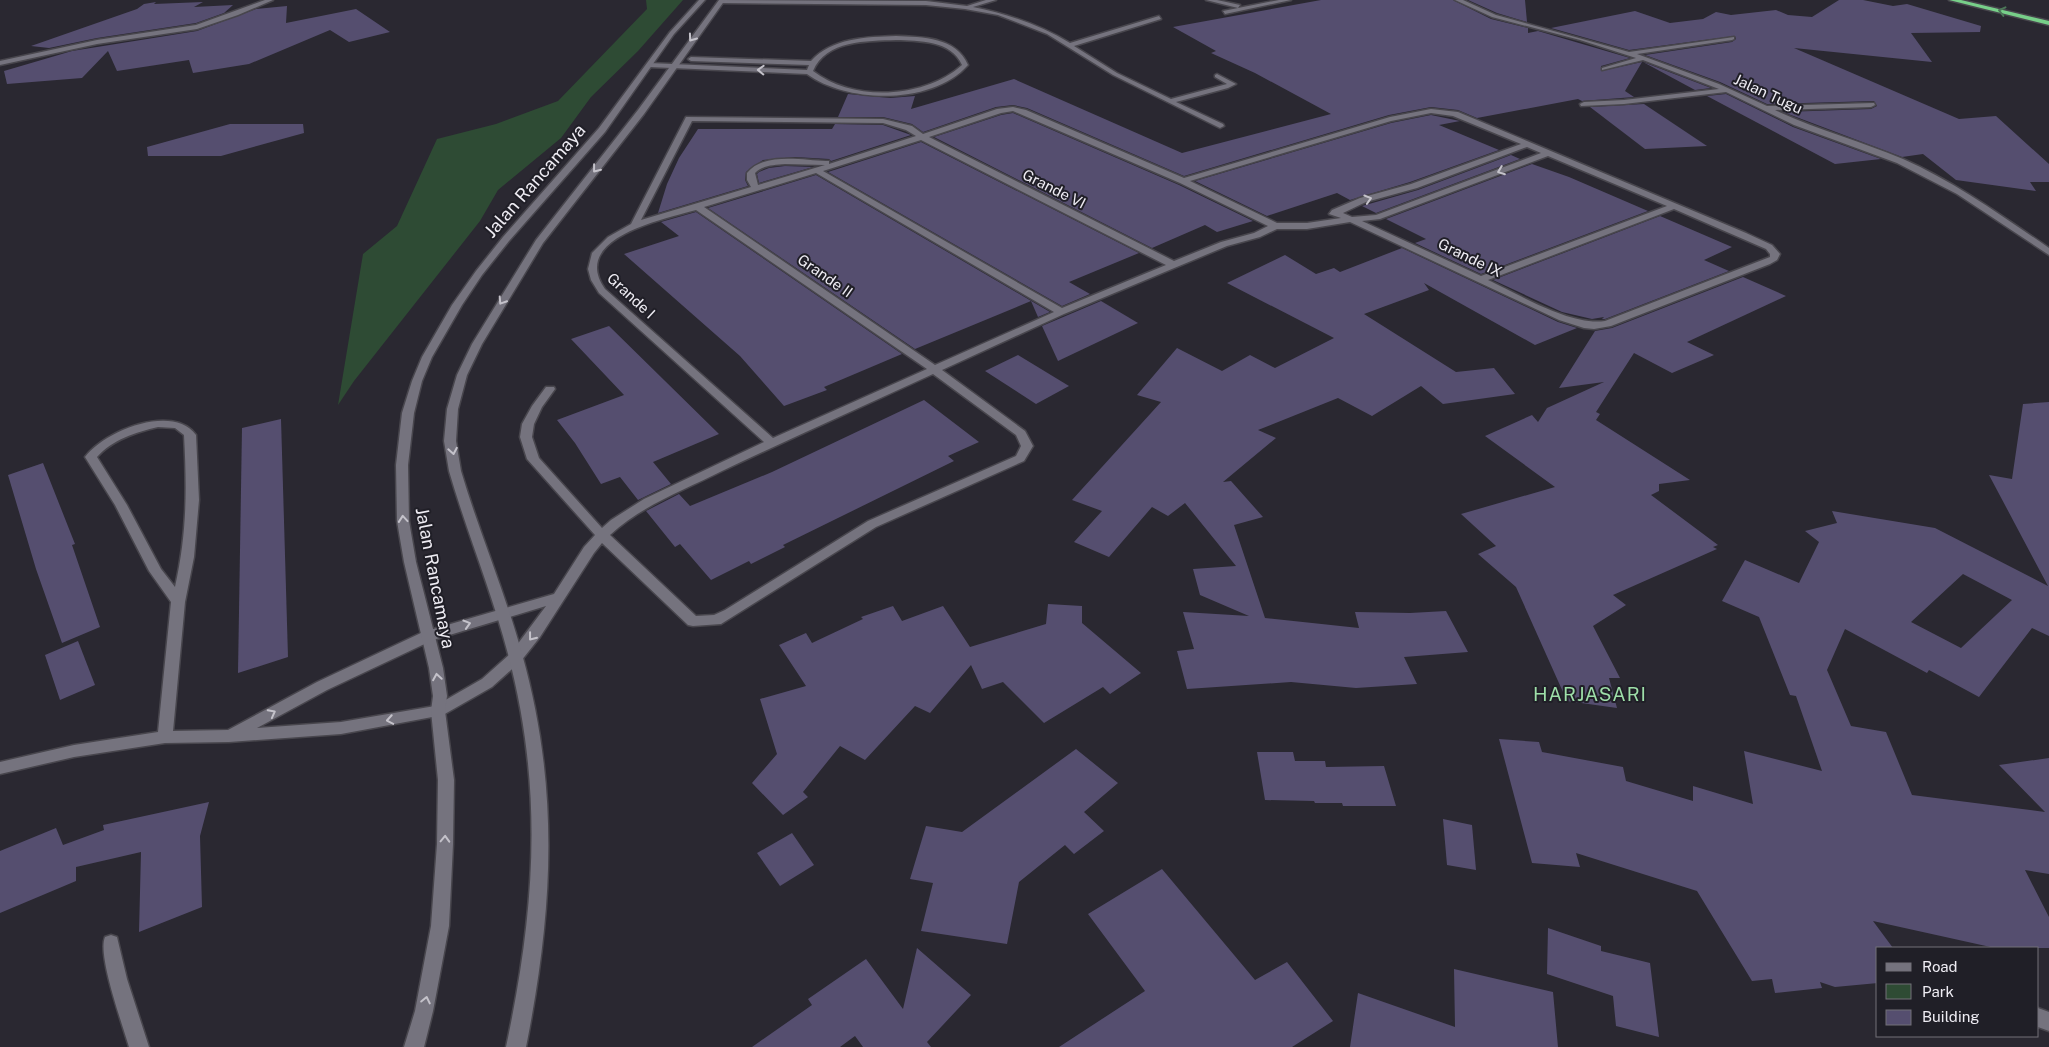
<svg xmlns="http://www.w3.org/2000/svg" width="2049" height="1047" viewBox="0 0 2049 1047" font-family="'Public Sans',sans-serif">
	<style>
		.green { fill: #2e4b34 }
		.building { fill: #554e6f; fill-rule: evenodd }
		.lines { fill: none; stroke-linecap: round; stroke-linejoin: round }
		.street-casing { stroke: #48464d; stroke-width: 3 }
		.secondary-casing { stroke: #48464d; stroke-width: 3 }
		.highway-casing { stroke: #48464d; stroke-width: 3 }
		.street { fill: #75737e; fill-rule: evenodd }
		.secondary { fill: #75737e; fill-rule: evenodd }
		.highway { fill: #77cf89; fill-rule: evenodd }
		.oneway { stroke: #4c7758 }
		.oneway2 { stroke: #c4c2ca }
		.labels { text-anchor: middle; stroke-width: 4; stroke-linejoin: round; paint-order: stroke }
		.far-street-label { font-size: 15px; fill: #eeecf3; stroke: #201f27 }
		.street-label { font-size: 18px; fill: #eeecf3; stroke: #201f27 }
		.neighbourhood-label { font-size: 19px; letter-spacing: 1px; fill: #9edfa9; stroke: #201f27 }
	</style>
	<rect width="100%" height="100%" fill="#2a2831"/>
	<polygon class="green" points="646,0 683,0 638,51 591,97 561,138 498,190 480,221 354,381 338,405 363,254 397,226 437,139 496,124 558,101 647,9"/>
	<g class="building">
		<polygon points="1321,0 1453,0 1491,19 1528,28 1528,33 1538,31 1630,58 1601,66 1601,71 1642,62 1625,91 1634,97 1582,101 1578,99 1477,118 1458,110 1431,107 1389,115 1184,176 1027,108 1013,105 996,107 923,132 912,124 883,117 838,117 848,94 890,98 915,96 911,109 1014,79 1182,153 1331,114 1255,73 1211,53 1216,51 1173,27"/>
		<polygon points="1468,0 1525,0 1527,22 1497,13"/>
		<polygon points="1839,0 1863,0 1893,6 1907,4 1981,26 1980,32 1911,33 1932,62 1794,48 1959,119 1996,116 2049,164 2049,182 2030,182 2036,191 1956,180 1923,154 1902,157 1783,112 1871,109 1877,106 1874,101 1767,104 1720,82 1645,55 1732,42 1736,39 1735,36 1629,50 1551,28 1635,11 1670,23 1703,19 1716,12 1731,15 1776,10 1788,15 1812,17"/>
		<polygon points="156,2 154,4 203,2 194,7 233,5 224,13 196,23 97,38 49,48 31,46 137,9 144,4"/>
		<polygon points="287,6 286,23 356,9 390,32 349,42 330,30 249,64 193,73 189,60 117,71 108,51 82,78 7,84 4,71 72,51 197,31 256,9"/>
		<polygon points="1643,62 1711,88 1695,90"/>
		<polygon points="1726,94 1793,127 1881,159 1835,164 1707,96"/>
		<polygon points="1644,104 1707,146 1645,149 1590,107"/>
		<polygon points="1013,113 1179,185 1253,221 1217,232 1205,225 1152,248 934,137 1001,115"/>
		<polygon points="1431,115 1460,121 1439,125 1499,150 1410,182 1350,200 1337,193 1267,216 1195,181 1391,123"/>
		<polygon points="230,124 303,124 304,133 221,156 148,156 147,147"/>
		<polygon points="835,124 883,125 911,135 831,161 829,159 795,157 763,160 746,172 745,180 748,186 658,213 667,184 679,158 698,129 832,129"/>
		<polygon points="921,142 1139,253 1069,282 1090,294 1062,306 828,172"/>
		<polygon points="1511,155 1520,159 1376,213 1362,206 1418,190"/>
		<polygon points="1532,164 1569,177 1648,211 1481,274 1415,243 1426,239 1386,219"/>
		<polygon points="785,166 813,167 759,183 757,174 759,172 769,168"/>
		<polygon points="816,175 1050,312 1038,317 1031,301 915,349 708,208"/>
		<polygon points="696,212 902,354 824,387 827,390 784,406 740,356 624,254 679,236 661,222"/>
		<polygon points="1660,216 1732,247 1704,260 1729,271 1605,319 1602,319 1604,317 1592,319 1562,312 1493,280"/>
		<polygon points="1402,248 1558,322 1577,328 1535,345 1424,283 1429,290 1364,314 1456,372 1494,368 1515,394 1443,404 1421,386 1372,416 1338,398 1258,430 1276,438 1223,482 1231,481 1263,517 1234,525 1265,618 1359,628 1355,612 1410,613 1446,611 1468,652 1404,657 1417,684 1356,688 1291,682 1187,689 1177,651 1194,649 1183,612 1249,616 1200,595 1193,569 1236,566 1185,503 1168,516 1152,507 1109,557 1074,542 1102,511 1072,500 1161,402 1137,395 1177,348 1222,371 1250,355 1275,368 1334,338 1227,283 1285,255 1316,274 1334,268 1340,272"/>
		<polygon points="1743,277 1786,296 1687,342 1714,355 1672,373 1634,353 1596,412 1600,414 1596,420 1690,480 1659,484 1659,491 1651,495 1718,545 1713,547 1717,549 1613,595 1626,605 1593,626 1620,678 1609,678 1617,708 1567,701 1516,587 1478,554 1496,546 1461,514 1555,487 1485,436 1532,415 1538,422 1547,408 1604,382 1559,388 1595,331 1612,328"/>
		<polygon points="1101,301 1138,323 1058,361 1042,326"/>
		<polygon points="609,326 719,434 653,462 671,484 638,500 620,477 601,484 575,443 557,420 624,395 571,339"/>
		<polygon points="1018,355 1069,386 1036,404 985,371"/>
		<polygon points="924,400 979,442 948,456 954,461 783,545 785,547 751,564 749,561 711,580 680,544 675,547 646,511 679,494 690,506 772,472"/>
		<path d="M2049,402V636L2032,628L1979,697L1929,670L1927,673L1845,629L1827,670L1851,726L1886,732L1912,795L2045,812L1999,765L2049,758V874L2025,870L2049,917V948H1995L1873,921L1893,948H1878V983L1835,987L1820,982L1822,988L1775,993L1772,979L1752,981L1697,891L1576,853L1580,867L1532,863L1499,739L1539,742L1542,752L1623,767L1626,781L1693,801V786L1753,804L1744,751L1822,771L1796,696L1790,695L1759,617L1722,601L1745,560L1799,583L1819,542L1805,531L1837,523L1832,511L1935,528L2048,586L1989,475L2012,479L2023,404ZM1963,574L2012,600L1961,648L1911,622Z"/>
		<polygon points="281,419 288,657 238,673 242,428"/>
		<polygon points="43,463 75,544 72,545 100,627 62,643 36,569 8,475"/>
		<polygon points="1048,604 1082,606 1082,623 1141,673 1110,694 1103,687 1044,723 1003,682 982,689 971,665 930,713 915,706 865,760 840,746 803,792 808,797 783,815 752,783 777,754 760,699 806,686 779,645 806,633 812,643 863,619 861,617 893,606 902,621 943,606 970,647 1046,624"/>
		<polygon points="78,641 95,685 60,700 45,655"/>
		<polygon points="1076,749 1118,783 1084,812 1104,831 1074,854 1065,845 1019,882 1007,944 921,931 933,883 910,879 926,826 962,832"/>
		<polygon points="1257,752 1293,752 1295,761 1325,761 1326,767 1384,766 1396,806 1343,806 1342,803 1315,803 1314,801 1265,800"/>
		<polygon points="209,802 200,836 202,907 139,932 141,852 76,867 76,881 0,913 0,851 56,828 63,845 104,830 103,825"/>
		<polygon points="1443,819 1472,825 1476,870 1447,865"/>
		<polygon points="792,833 814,865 780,886 757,853"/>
		<polygon points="1162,869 1255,980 1287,962 1333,1021 1292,1047 1059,1047 1145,991 1088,914"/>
		<polygon points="1548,928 1601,946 1601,951 1650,963 1659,1037 1616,1026 1613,996 1547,974"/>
		<polygon points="917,948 971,995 927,1042 931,1047 863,1047 855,1036 840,1047 752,1047 812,1005 808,999 866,959 903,1009"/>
		<polygon points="1454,969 1553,992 1558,1047 1350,1047 1358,993 1455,1027"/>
	</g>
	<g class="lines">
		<defs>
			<g id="street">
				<polygon points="265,0 273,0 238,15 197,29 97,44 0,65 0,61 97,40 196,25"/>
				<path d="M721,0L926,1L967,6L986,0H996L973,7C1008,14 1040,25 1070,43L1159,16L1161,19L1074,46L1117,73L1171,99L1227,84L1215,77V75L1217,74L1236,84L1228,88L1176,102L1223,124L1224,126L1220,128L1113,75L1047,34L998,15L965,9L926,5L719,3Z"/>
				<polygon points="1206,0 1217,0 1240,5 1238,8 1279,0 1291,0 1225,14 1223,11 1238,8"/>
				<path d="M1455,0H1463L1496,15L1629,52L1734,37V39L1732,40L1637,54L1719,84L1767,106L1874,103L1875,105L1871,107L1775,110C1817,130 1861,141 1903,159C1955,182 2002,216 2049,248V255L1957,194L1897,163L1794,125L1726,92L1624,104L1581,106L1580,104L1584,102L1624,100L1719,89L1643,60L1602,70V68L1636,58L1580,40L1492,17Z"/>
				<path d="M896,36C923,37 956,37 968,65C933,105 848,104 807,74L649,67L646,65L649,63L807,70L809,65L691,61L688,59L691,57L811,61C832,38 866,37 896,36ZM896,40C919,41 951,40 962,65C924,99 853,102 813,71C826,40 867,41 896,40Z"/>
				<path d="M1013,107L1026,110L1184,178L1390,117L1431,109L1458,112L1746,233L1772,245L1780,254L1777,260L1770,264L1611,326L1594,329L1584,328L1559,320L1350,222L1307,229H1277L1260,237L1227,246L1064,314L942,370L1025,431L1033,446L1024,461L876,527L721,624L693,626L688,625L602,543L594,553L540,637L521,661L492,687L443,715L341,734L229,742L165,743L74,757L0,774V762L74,745L158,732L171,602L149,571L115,505L85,457C104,431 173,403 196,435L199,500L194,557L185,602L173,731L228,730L317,682L423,632L554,594L584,547L595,535L527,459L520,437L522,424L532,406L546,387H554L555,389L542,407L534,424L532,437L539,458L602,528L611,520L644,499L764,442L599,293L591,280L588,269L592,253L608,237L631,224L686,117L883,119L912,126L923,134L997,109ZM1013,111L1180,183L1268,226L1254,233L1221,242L1174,261L929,137L1001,113ZM1431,113L1453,116L1521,144L1411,184L1360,198L1332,210L1329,214L1341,218L1307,223H1277L1190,181L1391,121ZM692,121L883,123L906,130L916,136L829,164V161H826C802,160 764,152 747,173V180L751,187L641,220ZM921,140L1166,265L1062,308L823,171ZM1527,147L1541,153L1376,215L1352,217L1343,213L1366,202L1417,188ZM1548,156L1667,206L1481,276L1362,221L1380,219ZM785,164L825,165L758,185L755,173C763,165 774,165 785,164ZM816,173L1054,312L935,365L704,207ZM1674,209L1766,249L1770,254V257L1605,321C1571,326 1520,295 1488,280ZM696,210L927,369L773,438L605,289C569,238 664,219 696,210ZM933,374L1016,435L1021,446L1016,456L868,521L725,610L714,615L696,616L610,535C641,506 684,490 722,471C792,438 863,406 933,374ZM158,427L175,428L184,435C187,490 187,533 175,587L161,569L127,505L97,457C112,440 136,432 158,427ZM546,606L511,653L482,679L435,706L341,722L257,728L327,690L433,640Z"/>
				<path d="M111,935L117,937L127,979L149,1047H129C123,1026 97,955 105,937Z"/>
				<polygon points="2038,1008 2049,1012 2049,1031 2038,1027"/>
			</g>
			<g id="secondary">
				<polygon points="699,0 705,0 674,34 605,132 509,241 482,275 462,305 432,357 422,381 414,413 408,465 409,521 416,562 443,668 447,696 445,711 454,780 453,844 449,926 433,1011 424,1047 404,1047 415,1011 431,926 437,844 438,780 431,711 433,696 429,668 404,562 397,521 396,465 402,413 412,381 422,357 452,305 476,271 503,237 599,128 670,32"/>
				<path d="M719,0H725L644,114L543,243L482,344L467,375L458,409L456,441L461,471C479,532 505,592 522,654C560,789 553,911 526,1047H506C535,911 544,790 508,654C492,592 467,533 449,471L444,441L447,409L457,375L472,344L536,240L638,110Z"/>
			</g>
			<polygon id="highway" points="1949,0 1961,0 2049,21 2049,25"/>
		</defs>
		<use href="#street" class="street-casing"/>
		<use href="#secondary" class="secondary-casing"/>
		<use href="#highway" class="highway-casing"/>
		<use href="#street" class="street"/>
		<use href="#secondary" class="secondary"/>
		<use href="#highway" class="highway"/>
	</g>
	<defs><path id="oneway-chevron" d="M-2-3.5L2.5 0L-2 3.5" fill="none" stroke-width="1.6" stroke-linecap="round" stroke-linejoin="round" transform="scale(1.25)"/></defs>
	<use class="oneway" href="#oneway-chevron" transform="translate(2002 11) rotate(-166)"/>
	<g class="oneway2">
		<use href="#oneway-chevron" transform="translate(692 38) rotate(126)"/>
		<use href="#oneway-chevron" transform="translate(761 70) rotate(-178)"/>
		<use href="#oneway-chevron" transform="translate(596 169) rotate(128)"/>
		<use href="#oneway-chevron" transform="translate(1501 171) rotate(159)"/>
		<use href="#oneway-chevron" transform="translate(1368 199) rotate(-17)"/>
		<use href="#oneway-chevron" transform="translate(502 301) rotate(123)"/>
		<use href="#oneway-chevron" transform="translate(453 451) rotate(80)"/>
		<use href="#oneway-chevron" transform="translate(403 519) rotate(-95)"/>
		<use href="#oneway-chevron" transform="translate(467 624) rotate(-17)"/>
		<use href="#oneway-chevron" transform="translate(532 637) rotate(128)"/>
		<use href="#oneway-chevron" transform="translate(437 677) rotate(-99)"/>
		<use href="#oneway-chevron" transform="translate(272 713) rotate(-28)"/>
		<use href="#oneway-chevron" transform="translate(390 720) rotate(170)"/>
		<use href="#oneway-chevron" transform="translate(445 839) rotate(-88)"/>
		<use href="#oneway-chevron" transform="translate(426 1000) rotate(-78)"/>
	</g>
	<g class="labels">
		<g class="far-street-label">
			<text transform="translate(1768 94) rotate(25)" y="5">Jalan Tugu</text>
			<text transform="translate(1054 189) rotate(27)" y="5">Grande VI</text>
			<text transform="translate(1470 258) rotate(26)" y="5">Grande IX</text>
			<text transform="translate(825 276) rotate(35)" y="5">Grande II</text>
			<text transform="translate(631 296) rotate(43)" y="5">Grande I</text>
		</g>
		<g class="street-label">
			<text transform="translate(535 181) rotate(-49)" y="6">Jalan Rancamaya</text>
			<text transform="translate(435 578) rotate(79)" y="6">Jalan Rancamaya</text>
		</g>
		<g class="neighbourhood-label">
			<text x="1590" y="701">HARJASARI</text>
		</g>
	</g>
	<rect x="1876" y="947" width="162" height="90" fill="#201f27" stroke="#727179"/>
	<rect x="1886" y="963" width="25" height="8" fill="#75737e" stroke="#727179"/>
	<text x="1922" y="972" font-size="15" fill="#eeecf3">Road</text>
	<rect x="1886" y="984" width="25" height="15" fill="#2e4b34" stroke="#727179"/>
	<text x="1922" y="997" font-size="15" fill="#eeecf3">Park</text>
	<rect x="1886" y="1010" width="25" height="15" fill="#554e6f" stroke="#727179"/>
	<text x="1922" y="1022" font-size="15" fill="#eeecf3">Building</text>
</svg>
